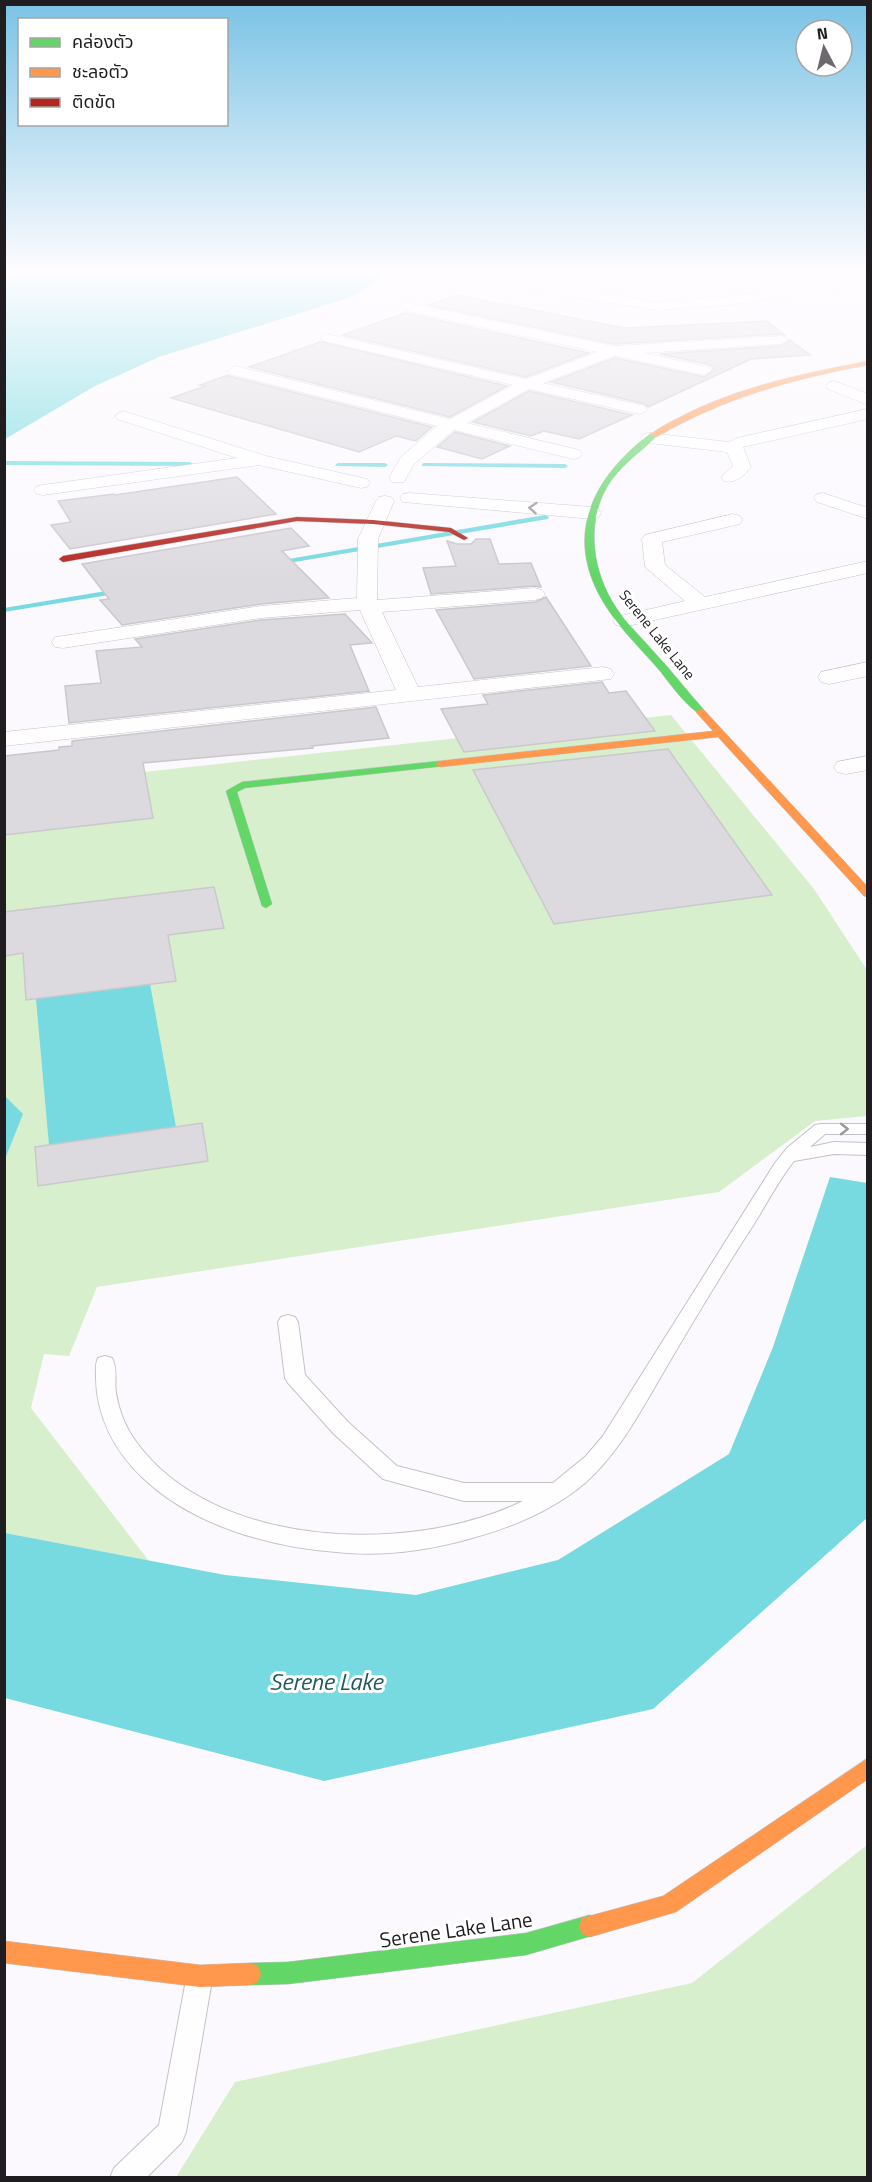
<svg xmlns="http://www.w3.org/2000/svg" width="872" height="2182" viewBox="0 0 872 2182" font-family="'Titillium Web','Noto Sans Thai',sans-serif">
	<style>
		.green { fill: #d7efcc }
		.water { fill: #76dae0 }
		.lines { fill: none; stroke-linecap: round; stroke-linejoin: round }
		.stream { fill: #76dae0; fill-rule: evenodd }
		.building { fill: #dcdade; stroke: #cac8cc; stroke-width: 1.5 }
		.lane-casing { stroke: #c4c2c6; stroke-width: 2 }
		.street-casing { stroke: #c4c2c6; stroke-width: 1 }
		.fast-casing { stroke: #c4c2c6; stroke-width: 1 }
		.slow-casing { stroke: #c4c2c6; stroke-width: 1 }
		.jam-casing { stroke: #c4c2c6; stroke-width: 1 }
		.lane { fill: #fffeff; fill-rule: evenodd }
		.street { fill: #fffeff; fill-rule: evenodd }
		.fast { fill: #63d668; fill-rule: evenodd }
		.slow { fill: #ff974d; fill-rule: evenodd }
		.jam { fill: #b3261e; fill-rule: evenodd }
		.oneway { stroke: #9a999b }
		.labels { text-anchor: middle; stroke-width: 6; stroke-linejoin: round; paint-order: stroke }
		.far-street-label { font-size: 15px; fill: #1f1d20; stroke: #fff }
		.near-street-label { font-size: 21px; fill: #1f1d20; stroke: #fff }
		.near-water-label { font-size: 24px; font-style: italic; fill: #215a5d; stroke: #fff }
	</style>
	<rect width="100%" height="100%" fill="#fcf9fe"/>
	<g class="green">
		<polygon points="671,715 814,889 867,970 867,1116 815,1121 719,1192 97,1287 69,1356 44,1354 31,1408 149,1561 5,1533 4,1159 22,1114 5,1096 5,787"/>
		<polygon points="867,1845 867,2177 176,2177 235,2082 692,1983"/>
	</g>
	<g class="water">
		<polygon points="5,273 384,273 372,285 352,297 159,357 95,386 5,439"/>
		<polygon points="150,984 176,1127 49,1145 36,999"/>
		<polygon points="5,1096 23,1114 5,1159"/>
		<polygon points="830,1177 867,1183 867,1518 653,1709 324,1781 5,1698 5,1533 225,1575 416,1595 558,1560 729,1454 773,1347"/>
	</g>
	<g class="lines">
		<g class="stream">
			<polygon points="4,461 190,462 193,464 190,466 4,465"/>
			<polygon points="338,463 385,463 388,465 385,467 336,466 335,465"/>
			<polygon points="424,463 565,464 568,466 565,468 422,466 422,464"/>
			<polygon points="545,515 549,517 548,519 277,565 273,563 277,561"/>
			<polygon points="118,589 122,591 121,593 4,612 4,608"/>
		</g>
	</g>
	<g class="building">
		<polygon points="457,295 624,328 767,321 786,336 781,334 614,344 428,305"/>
		<polygon points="405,313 589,353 526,377 342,335"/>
		<polygon points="790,340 810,355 751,359 648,407 645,404 551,382 615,358 704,377 714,370 711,365 660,354 781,346"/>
		<polygon points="320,342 322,342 507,386 450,417 249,367"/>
		<polygon points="228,375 229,376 432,427 416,441 396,436 359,452 171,398 206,386 200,385"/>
		<polygon points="529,391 632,415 579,439 544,431 531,436 473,422"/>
		<polygon points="455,432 510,446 482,459 437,447"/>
		<polygon points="237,477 276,514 70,549 51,525 71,522 58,501 114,494 115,495"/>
		<polygon points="291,528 309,546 282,551 329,598 261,604 122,625 100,600 109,599 82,564"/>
		<polygon points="476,539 490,539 499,564 531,563 541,587 535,586 431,594 423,568 456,566 447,541 457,544 471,544"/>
		<polygon points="546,597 591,666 474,679 436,610 535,602"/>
		<polygon points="345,614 372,643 350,645 369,691 69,723 65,686 101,683 96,651 142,647 135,639 261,620"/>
		<polygon points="602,682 609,693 626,691 655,731 464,752 441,709 488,704 483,695"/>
		<polygon points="376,707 389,738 312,746 313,748 143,763 153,818 4,835 4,756 59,750 59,747 72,746 72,741"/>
		<polygon points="668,749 772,895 554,924 473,770"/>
		<polygon points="214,887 224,928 168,935 176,981 26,1000 23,953 4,956 4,912"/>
		<polygon points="202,1123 208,1161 38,1186 35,1147"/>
	</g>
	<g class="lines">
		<defs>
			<g id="lane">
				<path d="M821,1124H868V1134H825L810,1147L834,1142L868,1143V1155L834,1154L794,1161C779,1180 767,1203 754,1224C722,1273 692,1323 663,1373C640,1412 619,1453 585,1483C552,1511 510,1528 469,1539C425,1551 381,1557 336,1552C269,1547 192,1525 143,1478C115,1452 96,1416 96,1377C96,1370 95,1364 98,1358L105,1356L112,1358C118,1369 114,1381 116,1393C119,1411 126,1429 137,1443C216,1550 413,1555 523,1501H464L383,1479L334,1434L288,1383L285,1378L278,1322L281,1317L288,1315L295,1317L298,1322L305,1375L348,1422L397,1466L464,1483H553L586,1456L603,1436L775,1163L787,1148L815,1125Z"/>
				<polygon points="199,1967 209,1970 212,1980 186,2132 182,2142 146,2178 110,2178 114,2168 159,2125 186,1980 189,1970"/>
			</g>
			<g id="street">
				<polygon points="471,273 495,273 553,286 579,273 619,273 613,277 585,280 569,288 655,302 726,297 868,277 868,285 726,305 655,310 555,294 473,276"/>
				<polygon points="408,303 614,346 781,336 788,340 781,344 644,353 709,367 712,370 704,375 615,356 543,383 645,406 647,409 645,412 639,414 529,389 467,423 579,450 582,454 579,458 573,459 454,430 414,464 404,482 392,482 389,478 401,457 437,426 230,374 227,371 235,366 450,419 513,385 327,342 320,338 327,334 526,379 597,352 403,310 401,307 403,304"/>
				<polygon points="834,381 868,394 868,405 828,389 826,386 828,383"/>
				<path d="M868,409V419L743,447L751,467C744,476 735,484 724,481L721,477L733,466L727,452L649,443L643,442L641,438L643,434L649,433L729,442L737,438Z"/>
				<polygon points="123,411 266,456 367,479 370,483 367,487 361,488 259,465 43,495 37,494 34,490 37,486 43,485 237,458 117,419 115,416"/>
				<polygon points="409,493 592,507 599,509 601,513 599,517 592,519 403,502 400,498 403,494"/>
				<polygon points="823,493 868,508 868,519 817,502 814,498 817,494"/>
				<polygon points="385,496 391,497 394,501 378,539 377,600 535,588 542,590 545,594 542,598 535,600 382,612 418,687 603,667 611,669 614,674 611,679 4,746 4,732 396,690 360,610 261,618 63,648 55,647 52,642 55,637 63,636 261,606 357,598 358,539 376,501 379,497"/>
				<polygon points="733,514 740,516 742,520 740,524 662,542 665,565 705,597 868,561 868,573 623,627 616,625 613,621 616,617 685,601 645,567 642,539 645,535"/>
				<polygon points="868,662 868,676 829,684 821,682 818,677 821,672"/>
				<polygon points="868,756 868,770 846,774 837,772 834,767 837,762"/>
			</g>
			<g id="fast">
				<path d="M651,433L658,435C640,453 620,465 607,487C585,525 593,574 617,609C627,624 641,637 653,651C671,670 687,691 704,710V714C693,716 668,681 660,671C643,651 624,633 609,611C561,541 589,480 651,433Z"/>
				<polygon points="440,761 444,762 444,766 245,788 237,792 272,904 266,908 262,906 226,791 242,782"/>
				<polygon points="590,1915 598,1918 601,1926 598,1934 526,1955 288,1984 250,1985 242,1982 239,1974 242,1966 250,1963 288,1962 526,1933"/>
			</g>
			<g id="slow">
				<path d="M868,361V365C793,379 723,398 657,437L650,435C662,425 677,419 690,412C746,385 807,373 868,361Z"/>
				<polygon points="701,709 704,710 868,887 868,897 864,896 718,737 440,767 435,764 440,761 713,731 696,712"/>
				<polygon points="868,1758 868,1779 676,1912 590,1937 582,1934 579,1926 582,1918 663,1896"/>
				<polygon points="4,1941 200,1965 250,1963 258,1966 261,1974 258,1982 250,1985 200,1987 4,1963"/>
			</g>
			<polygon id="jam" points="297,517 373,520 451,528 468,538 464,540 449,532 373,524 297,521 63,562 59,559 63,556"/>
		</defs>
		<use href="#lane" class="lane-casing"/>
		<use href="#street" class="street-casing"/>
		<use href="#fast" class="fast-casing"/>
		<use href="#slow" class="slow-casing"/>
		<use href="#jam" class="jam-casing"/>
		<use href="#lane" class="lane"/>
		<use href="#street" class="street"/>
		<use href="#fast" class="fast"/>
		<use href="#slow" class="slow"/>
		<use href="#jam" class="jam"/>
	</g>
	<defs><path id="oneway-chevron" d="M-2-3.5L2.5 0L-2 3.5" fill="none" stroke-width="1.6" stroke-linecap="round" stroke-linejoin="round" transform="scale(1.5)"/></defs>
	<g class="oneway">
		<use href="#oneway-chevron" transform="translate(533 508) rotate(-175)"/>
		<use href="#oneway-chevron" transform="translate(844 1129)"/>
	</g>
	<linearGradient id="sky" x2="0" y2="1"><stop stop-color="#7ac3e5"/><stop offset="0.47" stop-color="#fefcff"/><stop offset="1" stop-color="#fefcff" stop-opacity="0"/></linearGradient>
	<rect width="872" height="578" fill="url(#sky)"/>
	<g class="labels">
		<g class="far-street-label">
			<text transform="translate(657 635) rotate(51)" y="5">Serene Lake Lane</text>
		</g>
		<g class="near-street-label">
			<text transform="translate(456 1930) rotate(-8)" y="7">Serene Lake Lane</text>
		</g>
		<g class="near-water-label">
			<text x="326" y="1690">Serene Lake</text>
		</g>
	</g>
	<rect width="872" height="2182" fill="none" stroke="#1f1d20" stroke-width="12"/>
	<rect x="18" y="18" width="210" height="108" fill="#ffffff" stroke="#a5a5a6" stroke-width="1.5"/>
	<rect x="30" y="38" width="30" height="9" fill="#63d668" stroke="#a5a5a6" stroke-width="1.5"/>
	<text x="72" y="48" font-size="18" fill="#1f1d20">คล่องตัว</text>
	<rect x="30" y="68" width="30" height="9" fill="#ff974d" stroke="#a5a5a6" stroke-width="1.5"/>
	<text x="72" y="78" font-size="18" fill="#1f1d20">ชะลอตัว</text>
	<rect x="30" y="98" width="30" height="9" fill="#b3261e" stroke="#a5a5a6" stroke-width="1.5"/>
	<text x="72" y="108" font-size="18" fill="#1f1d20">ติดขัด</text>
	<g transform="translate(824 48) rotate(353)"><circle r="28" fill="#ffffff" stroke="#a5a5a6" stroke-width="1.5"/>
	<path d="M0-4.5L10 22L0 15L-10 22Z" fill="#6c6a6e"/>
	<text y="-9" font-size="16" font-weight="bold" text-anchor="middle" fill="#1f1d20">N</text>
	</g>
</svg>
